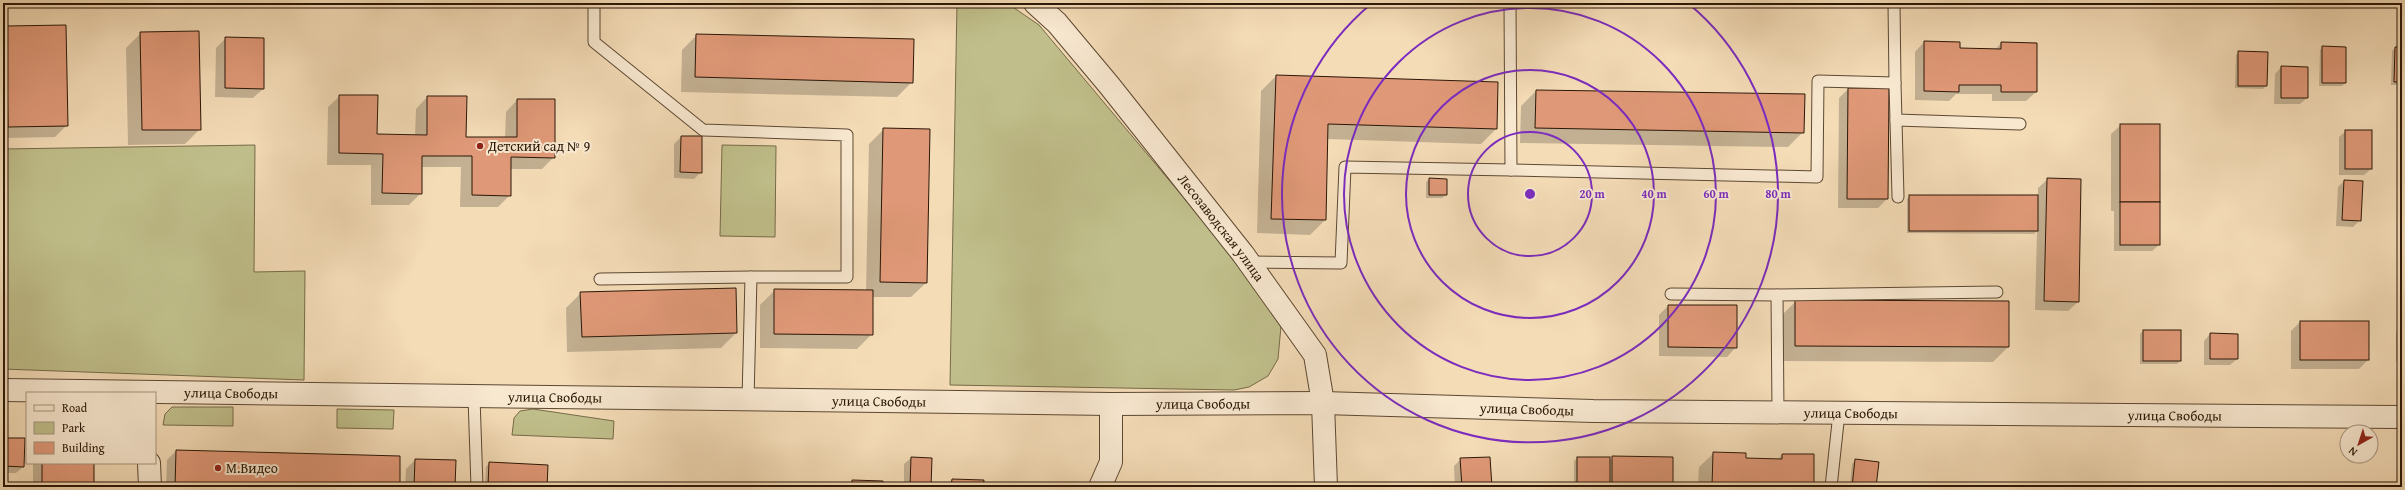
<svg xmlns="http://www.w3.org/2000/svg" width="2405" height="490" viewBox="0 0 2405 490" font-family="'Gentium Book Plus',serif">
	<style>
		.green { fill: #c0bf8b; stroke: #766b48 }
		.shadow { fill: #0003 }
		.building { fill: #e09978; stroke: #2b1706 }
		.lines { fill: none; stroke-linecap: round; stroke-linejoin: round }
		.service-casing { stroke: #5d4832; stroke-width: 13 }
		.minor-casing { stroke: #5d4832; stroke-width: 24 }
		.tertiary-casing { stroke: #5d4832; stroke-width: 24 }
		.service { stroke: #f8e8d0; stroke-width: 11 }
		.minor { stroke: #f8e8d0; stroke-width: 22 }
		.tertiary { stroke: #f8e8d0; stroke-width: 22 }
		.ring { fill: none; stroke: #7b2cbf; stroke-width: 2 }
		.poi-dot { fill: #8f2418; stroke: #f8e8d0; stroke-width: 1.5 }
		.labels { text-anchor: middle; stroke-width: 4; stroke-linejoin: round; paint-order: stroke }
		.poi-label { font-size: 14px; fill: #2b1706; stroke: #f8e8d0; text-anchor: start }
		.street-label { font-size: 14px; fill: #2b1706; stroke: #f8e8d0 }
		.centre { fill: #7b2cbf; stroke: #f8e8d0; stroke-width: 2 }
		.ring-label { font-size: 12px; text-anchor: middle; font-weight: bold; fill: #7b2cbf; stroke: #f8e8d0; stroke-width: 4; stroke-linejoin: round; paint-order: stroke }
	</style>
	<rect width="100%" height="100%" fill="#f4dcb7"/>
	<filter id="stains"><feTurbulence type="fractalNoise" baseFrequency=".005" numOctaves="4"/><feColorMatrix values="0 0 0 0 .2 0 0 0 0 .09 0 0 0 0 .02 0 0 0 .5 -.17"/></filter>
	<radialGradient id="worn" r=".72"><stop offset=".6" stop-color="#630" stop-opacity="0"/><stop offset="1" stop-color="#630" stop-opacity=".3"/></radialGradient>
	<g class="green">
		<polygon points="957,3 1007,3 1039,25 1246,272 1281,326 1278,359 1268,376 1249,387 1234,390 950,385"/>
		<polygon points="255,145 254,272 305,271 304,380 3,369 3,149"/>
		<polygon points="722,145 776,146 775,237 720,236"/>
		<polygon points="172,407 233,407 233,426 163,425 165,414"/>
		<polygon points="337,409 394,410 393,429 337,428"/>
		<polygon points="533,409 614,421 613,439 512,435 514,418 520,411"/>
	</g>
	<g class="shadow">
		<polygon points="7,27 67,125 55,137 3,138 3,30"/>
		<polygon points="141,33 200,129 185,144 128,145 126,48"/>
		<polygon points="697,35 912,82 897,97 681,92 682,50"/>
		<polygon points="226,38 263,89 253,98 215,97 216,48"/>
		<polygon points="1924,42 1959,49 1995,50 2001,43 2036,92 2026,101 1992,101 1992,94 1956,94 1949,101 1915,100 1915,52"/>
		<polygon points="2323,47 2345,83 2342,86 2319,86 2320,50"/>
		<polygon points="2395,48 2402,48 2402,85 2391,85 2392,51"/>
		<polygon points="2239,52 2266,86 2263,89 2235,88 2236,55"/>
		<polygon points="2281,67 2307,98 2300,104 2274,104 2275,74"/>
		<polygon points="1276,76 1497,83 1496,129 1481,144 1327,139 1325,220 1310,235 1257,233 1261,91"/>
		<polygon points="1848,89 1887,199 1878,208 1838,208 1839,98"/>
		<polygon points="1536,91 1803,132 1788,147 1520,143 1521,106"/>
		<polygon points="340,96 376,135 415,136 416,109 427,97 465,138 505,138 506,112 517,100 554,157 542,169 510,169 510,195 498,207 460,207 461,167 421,167 421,193 409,205 371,205 371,165 327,165 328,107"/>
		<polygon points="2121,125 2159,245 2152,251 2114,251 2114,211 2111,211 2111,134"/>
		<polygon points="884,129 926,283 911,297 872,297 872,334 857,349 760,348 760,305 775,290 866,291 869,144"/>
		<polygon points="2346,131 2371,169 2364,175 2339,175 2339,137"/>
		<polygon points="681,137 701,172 694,179 674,178 674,144"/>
		<polygon points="1429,179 1446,195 1442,198 1426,198 1426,182"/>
		<polygon points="2048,179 2078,302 2068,311 2035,310 2037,231 2034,234 1907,233 1907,199 1910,196 2038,196 2038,188"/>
		<polygon points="2344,181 2360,220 2353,227 2336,226 2338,187"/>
		<polygon points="735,289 736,333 721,348 567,352 566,308 581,293"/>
		<polygon points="1796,301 2008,347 1993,362 1781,361 1781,316"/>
		<polygon points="1668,306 1736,347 1727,357 1659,356 1659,315"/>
		<polygon points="2300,322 2368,360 2359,369 2291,369 2291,331"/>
		<polygon points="2399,329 2402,329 2402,362 2396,361 2396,332"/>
		<polygon points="2143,331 2180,361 2177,364 2140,364 2140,334"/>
		<polygon points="2210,334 2237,359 2230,365 2204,365 2204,341"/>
		<polygon points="3,439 23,467 16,473 3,473"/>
		<polygon points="176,451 399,487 166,487 167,460"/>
		<polygon points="1714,453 1745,459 1777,460 1782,455 1813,455 1813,487 1698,487 1699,467"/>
		<polygon points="1613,457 1672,487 1574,487 1574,461 1577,458 1609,458 1609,461"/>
		<polygon points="911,458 930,487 904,487 904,464"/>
		<polygon points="1461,459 1491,487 1455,487 1454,466"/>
		<polygon points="415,460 454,487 405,487 406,469"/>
		<polygon points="1855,461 1875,487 1850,487 1852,464"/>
		<rect x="33" y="463" width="60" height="24"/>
		<polygon points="489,463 547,466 546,487 485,487 486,467"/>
		<polygon points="952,480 982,487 945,487"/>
		<polygon points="852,481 882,487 847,487"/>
	</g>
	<g class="building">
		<polygon points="66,25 68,126 8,127 6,26"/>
		<polygon points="199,31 201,130 142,130 140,32"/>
		<polygon points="696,34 914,39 913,83 695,77"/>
		<polygon points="225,37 264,38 264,89 225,88"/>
		<polygon points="1924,41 1960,42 1960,48 2001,49 2001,42 2037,43 2037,92 2001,92 2001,85 1959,85 1959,92 1924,91"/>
		<polygon points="2322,46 2346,47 2346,83 2322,83"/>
		<polygon points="2395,47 2402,47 2402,82 2394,82"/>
		<polygon points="2238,51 2268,52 2267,86 2238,86"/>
		<polygon points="2281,66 2308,67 2308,98 2281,98"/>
		<polygon points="1276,75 1498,82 1497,129 1328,124 1326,220 1271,219"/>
		<polygon points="1848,88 1889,88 1888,199 1847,199"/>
		<polygon points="1536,90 1805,94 1804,133 1535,128"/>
		<polygon points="339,95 378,95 377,134 427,135 427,96 467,96 466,137 517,137 517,99 555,99 555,158 511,157 511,196 472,195 472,156 422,156 422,194 382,193 383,154 339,153"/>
		<rect x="2120" y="124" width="40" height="78"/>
		<polygon points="883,128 930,129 927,283 880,282"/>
		<rect x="2345" y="130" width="27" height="39"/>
		<polygon points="681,136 702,136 702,173 680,172"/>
		<polygon points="1429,178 1447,179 1447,195 1429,195"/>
		<polygon points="2047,178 2081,179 2079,302 2044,301"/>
		<polygon points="2344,180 2363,181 2361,221 2342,220"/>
		<rect x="1909" y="195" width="129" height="36"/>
		<rect x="2120" y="202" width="40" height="43"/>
		<polygon points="736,288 737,333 582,337 580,292"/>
		<polygon points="774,289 873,290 873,335 774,334"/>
		<polygon points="1795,300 2009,301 2009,347 1795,346"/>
		<polygon points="1668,305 1737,305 1737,348 1668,347"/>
		<rect x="2300" y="321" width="69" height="39"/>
		<polygon points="2399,328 2402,328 2402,359 2398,359"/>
		<rect x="2143" y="330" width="38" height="31"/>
		<polygon points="2210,333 2238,334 2238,359 2210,359"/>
		<polygon points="3,438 25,438 24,467 3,466"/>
		<polygon points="176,450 400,456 400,487 175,487"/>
		<polygon points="1713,452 1746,453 1746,458 1782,459 1782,454 1814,454 1814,487 1712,487"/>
		<polygon points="1612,456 1673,457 1673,487 1612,487"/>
		<polygon points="911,457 932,458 931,487 910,487"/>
		<polygon points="1490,457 1492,487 1462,487 1460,458"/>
		<rect x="1577" y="457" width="33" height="30"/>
		<polygon points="415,459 456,460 455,487 414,487"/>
		<polygon points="1855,459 1879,462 1876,487 1852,487"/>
		<polygon points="489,462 548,465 547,487 488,486"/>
		<rect x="42" y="463" width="52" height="24"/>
		<polygon points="952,479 984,480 983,487 951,487"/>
		<polygon points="852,480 883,481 883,487 852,487"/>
	</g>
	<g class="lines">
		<defs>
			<g id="service">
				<polyline points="594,3 594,42 703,130 847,135 847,277 751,277 748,400"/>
				<polyline points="1895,83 1898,197"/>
				<polyline points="1896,120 2020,124"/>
				<polyline points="1511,170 1817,177 1818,81 1895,83 1894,3"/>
				<polyline points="1249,262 1341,263 1345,167 1511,170 1510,3"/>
				<polyline points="600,279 751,277"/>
				<polyline points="1671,294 1777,295"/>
				<polyline points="474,397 477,487"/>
				<polyline points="1778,412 1777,295 1997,292"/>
				<polyline points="1831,487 1839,413"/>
			</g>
			<g id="minor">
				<path id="s1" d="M1035,3L1057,23L1109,85L1243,254L1315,355L1323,403L1326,487"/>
				<polyline points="149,463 150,487"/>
				<polyline points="1100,487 1111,462 1111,404"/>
			</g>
			<g id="tertiary">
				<path id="s2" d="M3,390L1111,404L1323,403L1593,411L2402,417"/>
			</g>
		</defs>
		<use href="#service" class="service-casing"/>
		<use href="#minor" class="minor-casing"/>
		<use href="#tertiary" class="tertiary-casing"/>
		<use href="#service" class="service"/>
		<use href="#minor" class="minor"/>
		<use href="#tertiary" class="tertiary"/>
	</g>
	<g class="ring">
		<circle cx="1530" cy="194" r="62"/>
		<circle cx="1530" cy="194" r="124"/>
		<circle cx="1530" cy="194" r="186"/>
		<path d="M1689 4A248 248 0 1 1 1371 4"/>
	</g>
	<g class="poi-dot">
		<circle cx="480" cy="146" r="4"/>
		<circle cx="218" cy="468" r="4"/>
	</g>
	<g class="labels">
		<g class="poi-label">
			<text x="488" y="151">Детский сад № 9</text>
			<text x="226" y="473">М.Видео</text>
		</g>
		<g class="street-label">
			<text dy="5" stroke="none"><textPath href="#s1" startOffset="292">Лесозаводская улица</textPath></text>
			<text dy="5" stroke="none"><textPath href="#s2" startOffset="228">улица Свободы</textPath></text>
			<text dy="5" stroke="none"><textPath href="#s2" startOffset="552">улица Свободы</textPath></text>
			<text dy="5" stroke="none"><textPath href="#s2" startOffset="876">улица Свободы</textPath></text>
			<text dy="5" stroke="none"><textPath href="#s2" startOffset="1200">улица Свободы</textPath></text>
			<text dy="5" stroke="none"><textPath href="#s2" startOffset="1524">улица Свободы</textPath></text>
			<text dy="5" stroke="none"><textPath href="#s2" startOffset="1848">улица Свободы</textPath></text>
			<text dy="5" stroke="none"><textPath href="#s2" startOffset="2172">улица Свободы</textPath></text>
		</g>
	</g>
	<circle cx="1530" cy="194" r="6" class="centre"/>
	<g class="ring-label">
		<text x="1592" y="198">20 m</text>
		<text x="1654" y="198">40 m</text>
		<text x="1716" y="198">60 m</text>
		<text x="1778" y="198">80 m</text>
	</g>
	<rect width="2405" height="490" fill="none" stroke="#f4dcb7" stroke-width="16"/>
	<rect x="4" y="4" width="2397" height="482" fill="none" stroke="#2b1706" stroke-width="2"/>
	<rect x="8" y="8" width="2389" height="474" fill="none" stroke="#2b1706"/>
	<rect x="26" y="392" width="130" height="72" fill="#f8e8d0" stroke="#a6947f"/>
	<rect x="34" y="405" width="20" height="6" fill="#f8e8d0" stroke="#a6947f"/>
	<text x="62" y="412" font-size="12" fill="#2b1706">Road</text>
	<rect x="34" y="422" width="20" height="12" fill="#c0bf8b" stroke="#a6947f"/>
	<text x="62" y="432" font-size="12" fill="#2b1706">Park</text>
	<rect x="34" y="442" width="20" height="12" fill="#e09978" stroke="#a6947f"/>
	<text x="62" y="452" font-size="12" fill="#2b1706">Building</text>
	<g transform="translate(2359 444) rotate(219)"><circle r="19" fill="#f8e8d0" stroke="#a6947f"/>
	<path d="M0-3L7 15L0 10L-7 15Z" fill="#8f2418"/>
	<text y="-6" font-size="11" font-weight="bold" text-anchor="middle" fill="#2b1706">N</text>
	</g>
	<rect width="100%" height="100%" filter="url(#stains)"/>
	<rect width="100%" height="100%" fill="url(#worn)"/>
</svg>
